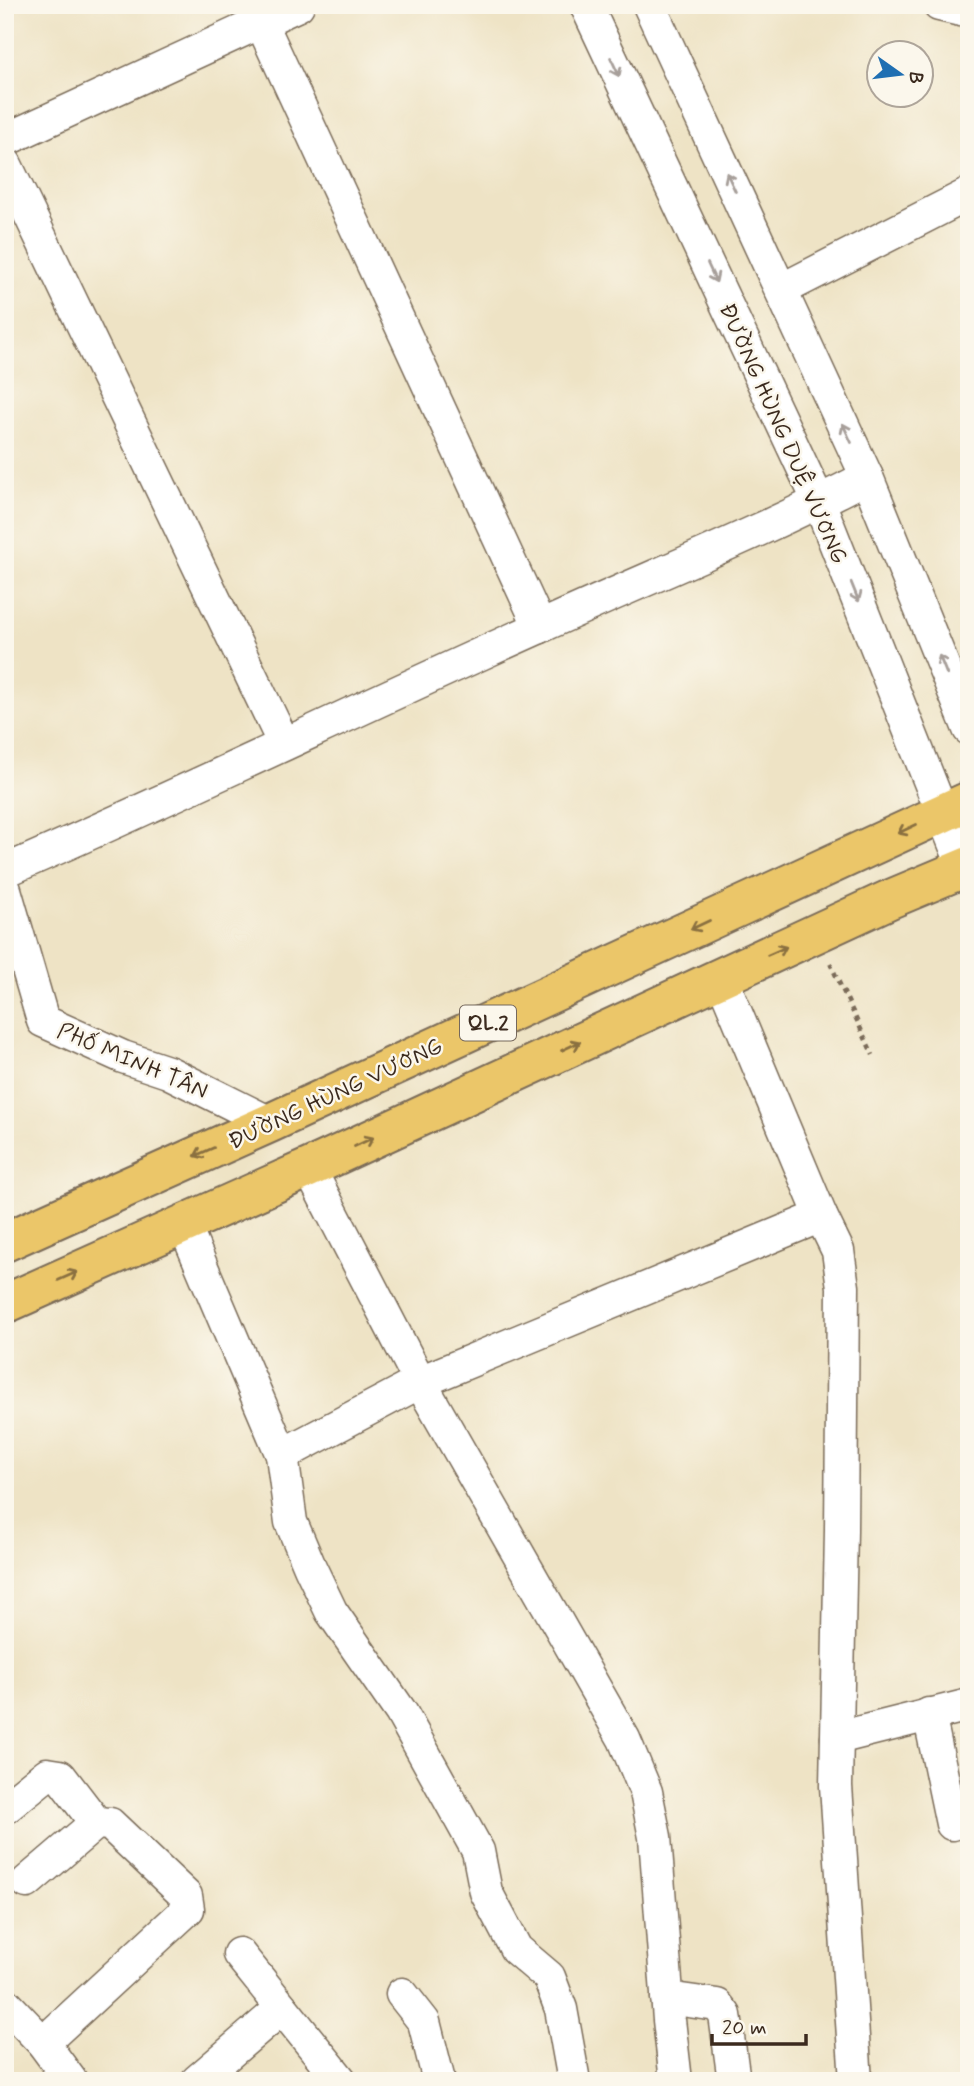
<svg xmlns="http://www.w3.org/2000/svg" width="974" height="2086" viewBox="0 0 974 2086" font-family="Mynerve,sans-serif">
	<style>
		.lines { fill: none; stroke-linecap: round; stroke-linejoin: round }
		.minor-casing { stroke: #7a6b58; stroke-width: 35 }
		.major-casing { stroke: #7a6b58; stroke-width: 42 }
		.path { stroke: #7a6b58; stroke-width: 4.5; stroke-dasharray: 5 5; stroke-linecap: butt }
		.minor { stroke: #fff; stroke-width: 32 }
		.major { stroke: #ebc669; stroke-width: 38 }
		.oneway { stroke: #a79f9a }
		.oneway2 { stroke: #8a7040 }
		.labels { text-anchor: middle; stroke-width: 5; stroke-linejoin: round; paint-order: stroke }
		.shield { fill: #fbf7ec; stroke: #75685c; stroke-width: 2 }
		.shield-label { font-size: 21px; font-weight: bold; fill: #3b2a1e }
		.street-label { font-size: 23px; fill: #3b2a1e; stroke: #fbf7ec }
	</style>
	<rect width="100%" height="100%" fill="#fbf7ec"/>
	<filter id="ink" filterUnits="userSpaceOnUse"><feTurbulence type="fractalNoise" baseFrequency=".0143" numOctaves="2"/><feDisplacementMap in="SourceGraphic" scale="14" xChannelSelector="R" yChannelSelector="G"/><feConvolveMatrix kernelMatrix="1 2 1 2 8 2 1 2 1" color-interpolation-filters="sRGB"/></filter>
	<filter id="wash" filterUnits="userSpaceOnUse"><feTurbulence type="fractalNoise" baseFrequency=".00686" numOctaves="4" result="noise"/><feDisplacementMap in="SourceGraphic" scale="28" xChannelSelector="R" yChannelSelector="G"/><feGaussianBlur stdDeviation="1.57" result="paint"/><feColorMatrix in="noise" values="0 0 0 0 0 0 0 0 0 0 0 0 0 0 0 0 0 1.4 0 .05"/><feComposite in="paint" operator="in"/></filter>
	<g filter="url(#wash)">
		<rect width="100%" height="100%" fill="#eee3c5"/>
	</g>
	<g filter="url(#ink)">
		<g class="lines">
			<defs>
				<g id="minor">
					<polyline points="586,5 819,502 964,868 969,874"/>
					<polyline points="649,5 867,477 969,729"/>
					<polyline points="939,5 969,12"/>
					<polyline points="261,22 540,627"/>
					<polyline points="5,140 298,5"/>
					<polyline points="5,163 284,744"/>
					<polyline points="781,290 969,194"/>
					<path d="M5,871C185,793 361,707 540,627C649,577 761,533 867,477"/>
					<polyline points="5,890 43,1021 123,1057 168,1072 270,1123"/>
					<polyline points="721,977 821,1216 838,1251 843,1287 841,1530 836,1786 856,2081"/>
					<polyline points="309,1168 420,1382 624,1739 646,1792 655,1837 669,2020 676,2081"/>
					<polyline points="184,1225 282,1455 291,1522 310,1567 331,1611 401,1712 478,1851 486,1892 516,1949 549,1977 561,2009 574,2081"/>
					<polyline points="282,1455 420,1382 821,1216"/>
					<polyline points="929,1714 952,1824"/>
					<polyline points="837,1738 969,1705"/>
					<polyline points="5,1808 47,1774 60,1776 96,1823"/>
					<polyline points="27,1882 96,1823 110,1824 186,1896 188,1909 43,2043"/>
					<polyline points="239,1954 341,2081"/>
					<polyline points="402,1994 424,2022 439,2081"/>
					<polyline points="667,1998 717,2005 725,2015 734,2081"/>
					<polyline points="5,2003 43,2043 71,2081"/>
					<polyline points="197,2081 282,2008"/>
				</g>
				<g id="major">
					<polyline points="5,1242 270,1123 969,801"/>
					<polyline points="5,1304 309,1168 888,900 969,866"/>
				</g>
			</defs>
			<use href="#minor" class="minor-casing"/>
			<use href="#major" class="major-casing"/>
			<polyline class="path" points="830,963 873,1055"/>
			<use href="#minor" class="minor"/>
			<use href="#major" class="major"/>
		</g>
		<defs><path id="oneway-shaft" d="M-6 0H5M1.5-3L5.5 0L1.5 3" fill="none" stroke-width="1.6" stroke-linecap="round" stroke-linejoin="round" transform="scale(1.75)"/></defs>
		<g class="oneway">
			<use href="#oneway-shaft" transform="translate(615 67) rotate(65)"/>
			<use href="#oneway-shaft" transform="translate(731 182) rotate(-115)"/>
			<use href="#oneway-shaft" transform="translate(712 273) rotate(65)"/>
			<use href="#oneway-shaft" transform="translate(847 433) rotate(-115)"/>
			<use href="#oneway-shaft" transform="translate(855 592) rotate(68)"/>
			<use href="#oneway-shaft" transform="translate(943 665) rotate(-112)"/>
		</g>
		<g class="oneway2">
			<use href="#oneway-shaft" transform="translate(907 829) rotate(155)"/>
			<use href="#oneway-shaft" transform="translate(700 925) rotate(155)"/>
			<use href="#oneway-shaft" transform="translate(777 951) rotate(-24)"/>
			<use href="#oneway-shaft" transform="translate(571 1046) rotate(-25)"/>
			<use href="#oneway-shaft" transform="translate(364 1142) rotate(-25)"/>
			<use href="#oneway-shaft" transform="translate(204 1152) rotate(156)"/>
			<use href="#oneway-shaft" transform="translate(68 1276) rotate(-24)"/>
		</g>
	</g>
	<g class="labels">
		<rect class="shield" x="460" y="1005.5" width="56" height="35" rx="5"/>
		<g class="shield-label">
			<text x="488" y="1030">QL.2</text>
		</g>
		<g class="street-label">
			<text transform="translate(784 433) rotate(66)" y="8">ĐƯỜNG HÙNG DUỆ VƯƠNG</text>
			<text transform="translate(133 1060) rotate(23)" y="8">PHỐ MINH TÂN</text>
			<text transform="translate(335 1093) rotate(-25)" y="8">ĐƯỜNG HÙNG VƯƠNG</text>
		</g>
	</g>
	<rect width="974" height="2086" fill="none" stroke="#fbf7ec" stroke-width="28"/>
	<g transform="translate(900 74) rotate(104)"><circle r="33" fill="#fbf7ec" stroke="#aea59a" stroke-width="2"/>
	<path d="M0-5L12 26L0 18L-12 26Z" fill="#1f6fb2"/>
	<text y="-10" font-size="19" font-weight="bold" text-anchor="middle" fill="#3b2a1e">B</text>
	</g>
	<path d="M712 2034v10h94v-10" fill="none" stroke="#3b2a1e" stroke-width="3.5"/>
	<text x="722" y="2034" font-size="21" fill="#3b2a1e" stroke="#fbf7ec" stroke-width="5" paint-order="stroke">20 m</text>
</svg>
